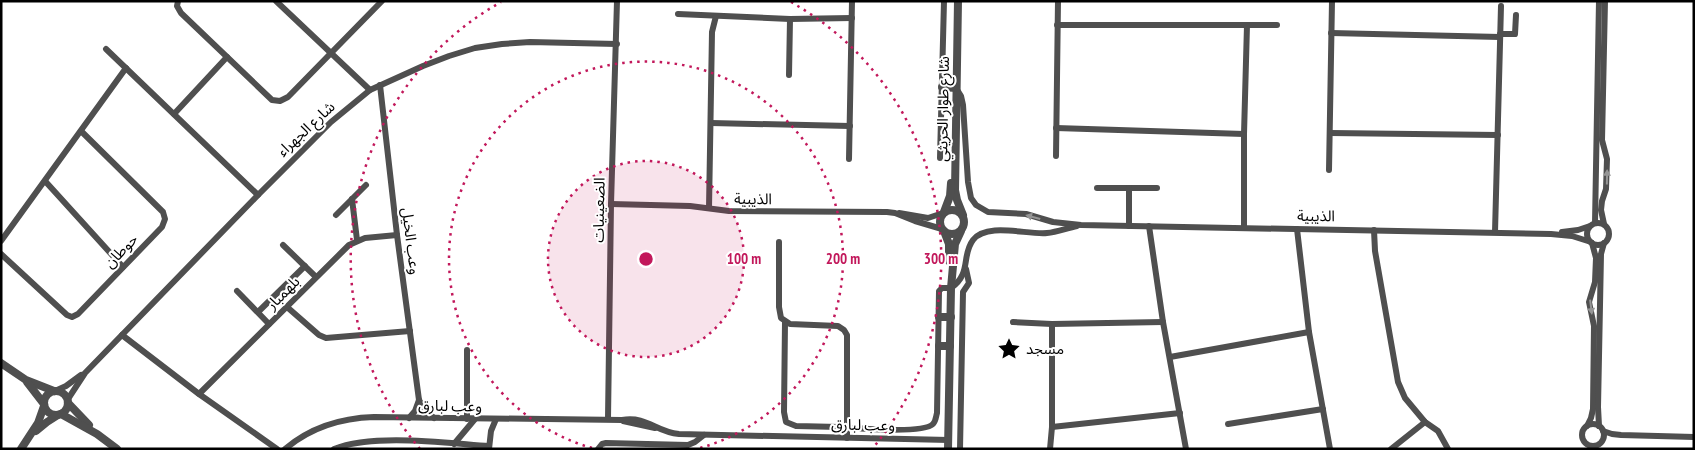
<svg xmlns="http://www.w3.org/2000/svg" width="1695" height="450" viewBox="0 0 1695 450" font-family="'PT Sans Narrow','Noto Sans Arabic',sans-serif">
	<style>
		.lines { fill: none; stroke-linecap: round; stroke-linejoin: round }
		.minor { stroke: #4f4f4f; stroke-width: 6 }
		.tertiary { stroke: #4f4f4f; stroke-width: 8 }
		.oneway { fill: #959595 }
		.ring { fill: none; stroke: #c2185b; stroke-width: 2.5; stroke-dasharray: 2.5 5 }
		.labels { text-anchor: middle; stroke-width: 4; stroke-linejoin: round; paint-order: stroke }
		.street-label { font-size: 15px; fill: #000; stroke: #fff }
		.poi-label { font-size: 15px; fill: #000; stroke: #fff; text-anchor: start }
		.centre { fill: #c2185b; stroke: #fff; stroke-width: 2.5 }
		.ring-label { font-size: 15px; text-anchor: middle; font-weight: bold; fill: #c2185b; stroke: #fff; stroke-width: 4; stroke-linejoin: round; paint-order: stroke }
	</style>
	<rect width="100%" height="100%" fill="#fff"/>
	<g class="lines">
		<g class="minor">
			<polyline points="178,1 177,6 181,13 272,100 280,101 288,97 382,1"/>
			<polyline points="276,1 370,90"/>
			<polyline points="678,14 790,19 852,18"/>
			<polyline points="1057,25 1277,25"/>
			<polyline points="1331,33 1500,37"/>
			<polyline points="1500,34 1515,34 1516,15"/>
			<polyline points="106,49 258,195"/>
			<polyline points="789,75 790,19"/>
			<polyline points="380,85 397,235 419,400 425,410 434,418"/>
			<polyline points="956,88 961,96 963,105 968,182 971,198 976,205 988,212 1026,214 1053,222 1081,225 1551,234 1572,236 1591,242"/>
			<polyline points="174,114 227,57"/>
			<polyline points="711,123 850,126"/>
			<polyline points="1056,128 1244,134"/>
			<polyline points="1330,133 1498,135"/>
			<polyline points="1056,156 1058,1"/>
			<polyline points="940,158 944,1"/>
			<polyline points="849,159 852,1"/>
			<polyline points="1329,170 1332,1"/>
			<polyline points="45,181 123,267"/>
			<polyline points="1097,188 1157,188"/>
			<polyline points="352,199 357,240"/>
			<polyline points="611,204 690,206 729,211 887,212 895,213 915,221 942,229"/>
			<polyline points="709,208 712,32 716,16"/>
			<polyline points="899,213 928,218 943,213"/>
			<polyline points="336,215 366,185"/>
			<circle cx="1598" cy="234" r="11"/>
			<polyline points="1595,223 1599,1"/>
			<polyline points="1604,224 1601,210 1602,201 1606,189 1607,159 1602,140 1605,1"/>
			<polyline points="1129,226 1129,188"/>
			<polyline points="1149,226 1163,322 1186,449"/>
			<polyline points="1244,227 1244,134 1247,25"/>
			<polyline points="1297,229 1309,332 1330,449"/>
			<polyline points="1374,230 1375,251 1398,382 1405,398 1425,422 1438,431 1448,449"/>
			<polyline points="1495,232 1501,6"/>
			<polyline points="1562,232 1578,230 1590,226"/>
			<polyline points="1,241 126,68"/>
			<polyline points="779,242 779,307 781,318 790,324 838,326 844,330 847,335 847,438"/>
			<polyline points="283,245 316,277"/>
			<polyline points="1,254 67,315 72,317 78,314 162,227 165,219 163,212 81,131"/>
			<polyline points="237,291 269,324"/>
			<polyline points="287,307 319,335 326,338 410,331"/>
			<polyline points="258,312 305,266"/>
			<polyline points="785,322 784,412 786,422 796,426 839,427"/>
			<polyline points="1013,322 1052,324 1163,322"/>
			<polyline points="122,335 199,394 277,449"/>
			<polyline points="1170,357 1309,332"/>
			<polyline points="55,391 66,386 81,375"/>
			<polyline points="199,394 349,245 365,238 397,235"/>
			<polyline points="68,399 85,373 258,195 331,122 370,90 423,66 449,56 475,48 502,44 530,42 617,44"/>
			<polyline points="409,418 415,411 419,400"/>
			<polyline points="467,419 467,350"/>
			<polyline points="608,419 611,204 617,1"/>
			<polyline points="623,421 655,428"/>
			<circle cx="1593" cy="435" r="11"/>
			<polyline points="1228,424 1323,409"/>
			<polyline points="1587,426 1591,418 1593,409 1594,326 1589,302 1595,282 1596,258 1592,243"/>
			<polyline points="1599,426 1598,407 1601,254 1604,243"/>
			<polyline points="1052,427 1180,413"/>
			<path d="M853,428C867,429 924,433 933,424C936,421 936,416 937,413L939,291L942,288H951C972,273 961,256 973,240C987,222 1027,235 1047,233C1057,232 1067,228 1077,226"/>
			<polyline points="1603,431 1612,434 1621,435 1694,437"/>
			<polyline points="454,444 475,419"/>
			<path d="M285,449C311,427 340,418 374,417L622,420C648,416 655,432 679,434L949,440"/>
			<path d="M334,449C373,433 446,443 489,446"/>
			<polyline points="489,449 491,431 496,419"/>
			<polyline points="598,449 602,444 606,443 688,445 695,442 704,435"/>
			<polyline points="960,449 963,292 969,283 966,269"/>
			<polyline points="1050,449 1052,427 1052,324"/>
			<polyline points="1391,449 1425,422"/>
		</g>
		<g class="tertiary">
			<polyline points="958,1 955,190 957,200 963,215"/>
			<polyline points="942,87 956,88"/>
			<circle cx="952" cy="222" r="12"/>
			<polyline points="944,212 950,196 951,183"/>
			<polyline points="944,231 949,244 949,261"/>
			<polyline points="939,317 951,317"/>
			<polyline points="939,346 950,346"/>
			<polyline points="1,363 26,380 54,391"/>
			<polyline points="27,382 44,404"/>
			<circle cx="56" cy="403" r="12"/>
			<polyline points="68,403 89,425"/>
			<polyline points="61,414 97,434 117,449"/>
			<polyline points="36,431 47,422 58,415"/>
			<polyline points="21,449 38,423 44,406"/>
			<polyline points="948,449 951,288 955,244 961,231"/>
		</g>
	</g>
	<defs><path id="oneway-solid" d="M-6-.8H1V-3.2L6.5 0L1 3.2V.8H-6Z" transform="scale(1.25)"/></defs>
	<g class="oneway">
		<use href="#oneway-solid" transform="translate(1607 177) rotate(-89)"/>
		<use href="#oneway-solid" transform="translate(1033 217) rotate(-165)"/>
		<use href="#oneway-solid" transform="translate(1591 307) rotate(83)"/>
	</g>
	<circle cx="646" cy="259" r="98" fill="#c2185b" fill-opacity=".12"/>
	<g class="ring">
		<circle cx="646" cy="259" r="98"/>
		<path d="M592 448A197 197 0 1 1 700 448"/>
		<path d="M420 449A295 295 0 0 1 501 2M791 2A295 295 0 0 1 872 449"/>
	</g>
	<defs>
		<symbol id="sight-bare" viewBox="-9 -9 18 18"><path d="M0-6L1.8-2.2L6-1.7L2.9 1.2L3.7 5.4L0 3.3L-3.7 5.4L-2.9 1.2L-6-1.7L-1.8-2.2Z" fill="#000" stroke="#fff" stroke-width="2.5" paint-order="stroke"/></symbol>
	</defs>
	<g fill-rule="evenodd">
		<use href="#sight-bare" x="993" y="333" width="32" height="32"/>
	</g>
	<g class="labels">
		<g class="street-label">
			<text transform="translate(943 109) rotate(-89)" y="5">شارع طوار الحريثي</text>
			<text transform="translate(306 129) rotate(-43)" y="5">شارع الجهراء</text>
			<text transform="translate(753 199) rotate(1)" y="5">الذيبية</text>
			<text transform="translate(599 210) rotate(-89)" y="5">الضعينيات</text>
			<text transform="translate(1316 216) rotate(1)" y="5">الذيبية</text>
			<text transform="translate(411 241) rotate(83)" y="5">وعب الخيل</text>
			<text transform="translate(121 251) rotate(-46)" y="5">حوطان</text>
			<text transform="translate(283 293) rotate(-45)" y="5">بلهمبار</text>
			<text transform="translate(450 406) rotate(1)" y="5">وعب لبارق</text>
			<text transform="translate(863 425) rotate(1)" y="5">وعب لبارق</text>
		</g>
		<g class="poi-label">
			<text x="1026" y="354">مسجد</text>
		</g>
	</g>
	<circle cx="646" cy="259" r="8" class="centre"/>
	<g class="ring-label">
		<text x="744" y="264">100 m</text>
		<text x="843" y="264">200 m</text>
		<text x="941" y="264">300 m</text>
	</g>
	<rect width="1695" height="450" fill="none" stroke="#000000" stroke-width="5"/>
</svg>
